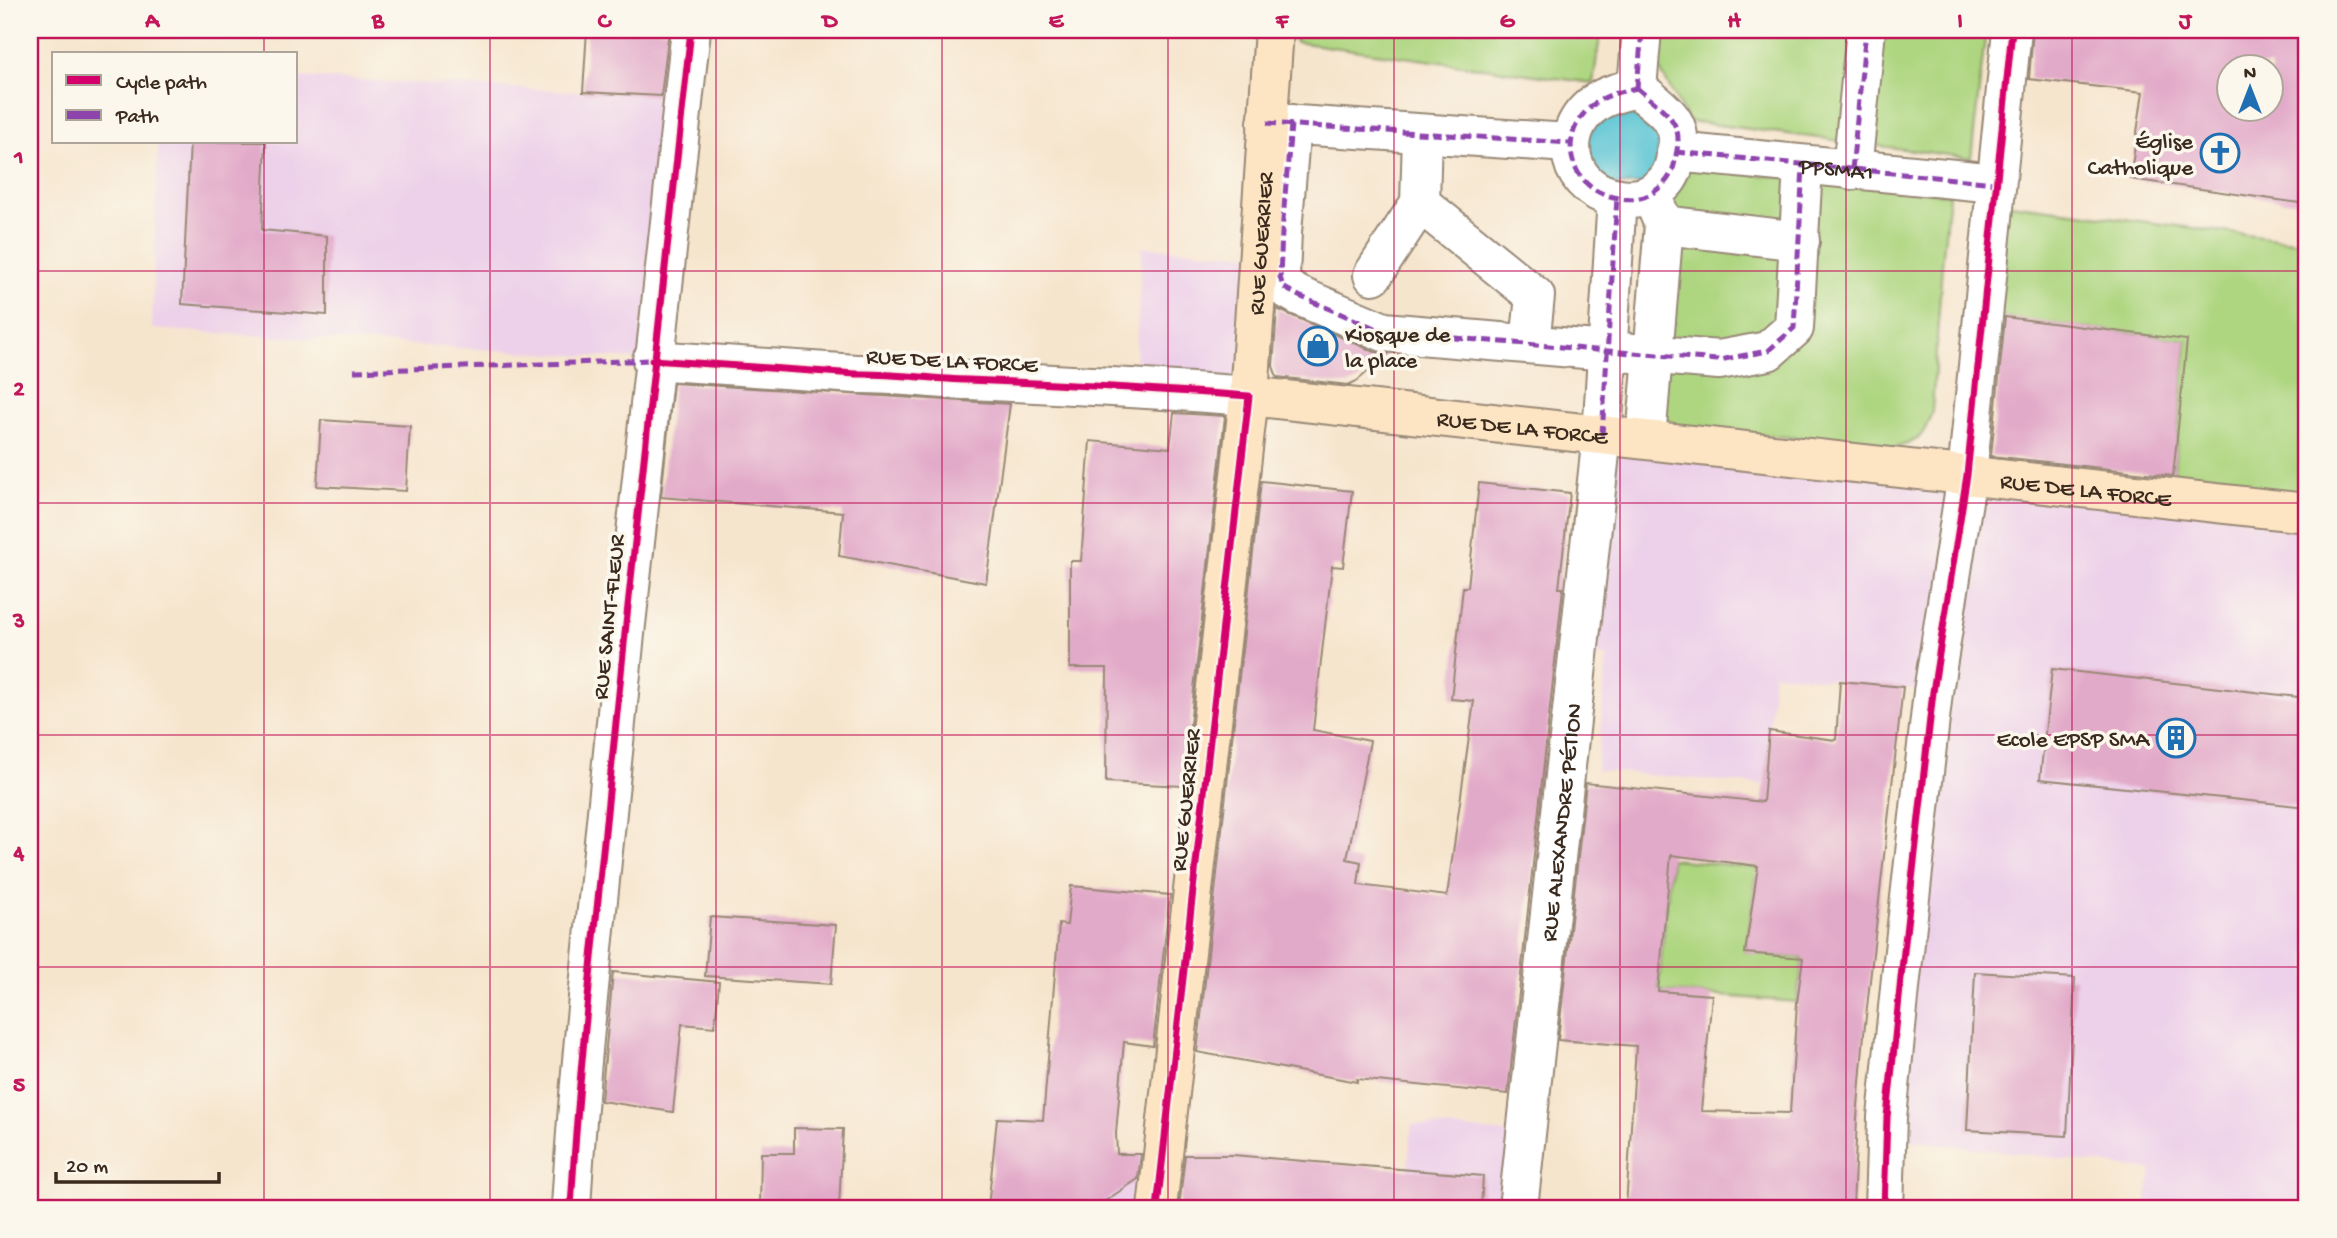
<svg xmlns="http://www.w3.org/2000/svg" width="2337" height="1238" viewBox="0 0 2337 1238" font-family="'Gochi Hand',sans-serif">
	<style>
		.built { fill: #edd0e9 }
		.green { fill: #aed680; stroke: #74804f; stroke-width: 2 }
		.water { fill: #59c4d4; stroke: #4a7779; stroke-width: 2 }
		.building { fill: #e2aac9; fill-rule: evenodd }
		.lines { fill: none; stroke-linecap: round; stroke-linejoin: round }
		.street-casing { stroke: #988876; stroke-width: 42 }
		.secondary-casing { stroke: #988876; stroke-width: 42 }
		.street { stroke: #fff; stroke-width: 38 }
		.secondary { stroke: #fde5c4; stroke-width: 38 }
		.quiet { stroke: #8e44ad; stroke-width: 5; stroke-dasharray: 10 5; stroke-linecap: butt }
		.cycleway-casing { stroke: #fbf7ec; stroke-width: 11 }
		.cycleway { stroke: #d6006c; stroke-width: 7 }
		.grid { fill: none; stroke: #c2185b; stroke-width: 2; stroke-opacity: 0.55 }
		.labels { text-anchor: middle; stroke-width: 7; stroke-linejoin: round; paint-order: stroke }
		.poi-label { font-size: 23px; fill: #3b2a1e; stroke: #fbf7ec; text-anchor: end }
		.street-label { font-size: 23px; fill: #3b2a1e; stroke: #fbf7ec }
		.neatline { fill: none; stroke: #c2185b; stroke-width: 2.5 }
		.grid-label { font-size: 23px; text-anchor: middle; font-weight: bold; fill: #c2185b }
	</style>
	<rect width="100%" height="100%" fill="#fbf7ec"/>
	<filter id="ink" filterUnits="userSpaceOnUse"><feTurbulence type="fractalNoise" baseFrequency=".0143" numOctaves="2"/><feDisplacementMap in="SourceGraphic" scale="14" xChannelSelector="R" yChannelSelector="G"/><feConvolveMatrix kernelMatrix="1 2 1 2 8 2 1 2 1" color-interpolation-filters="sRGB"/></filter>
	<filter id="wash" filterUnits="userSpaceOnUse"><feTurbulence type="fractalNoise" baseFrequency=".00686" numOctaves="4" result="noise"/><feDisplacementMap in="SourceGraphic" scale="28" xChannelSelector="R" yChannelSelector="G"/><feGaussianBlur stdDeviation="1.57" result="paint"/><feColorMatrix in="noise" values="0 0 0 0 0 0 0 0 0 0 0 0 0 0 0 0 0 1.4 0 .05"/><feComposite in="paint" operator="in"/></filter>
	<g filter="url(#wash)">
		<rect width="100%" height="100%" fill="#f6e5cd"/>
		<g class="built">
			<polygon points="296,77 683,97 652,360 152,329 158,142 296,142"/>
			<polygon points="1142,247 1259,255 1249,396 1134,387"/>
			<polygon points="1602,435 2307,513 2307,1208 2145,1208 2152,1170 1887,1137 1933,692 1774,673 1764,785 1597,770 1607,657 1578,654"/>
			<polygon points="1412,1124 1526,1135 1518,1208 1404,1208"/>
			<polygon points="1120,1154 1163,1155 1157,1208 1032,1208 1036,1156"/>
		</g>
		<g class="green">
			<polygon points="1297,30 1601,30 1593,83 1295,42"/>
			<polygon points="1661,30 1986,30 1971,158 1688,121 1657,64"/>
			<path d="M1681,167L1949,194L1942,265L1932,411C1924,437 1919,442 1893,448L1628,421L1647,205Z"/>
			<polygon points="1995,202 2307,243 2307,513 2171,498 2187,340 1983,315"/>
			<polygon points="1671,859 1758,868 1745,952 1803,958 1797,1002 1658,991"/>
		</g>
		<polygon class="water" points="1585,104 1661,108 1656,184 1587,186"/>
		<g id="blocks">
			<g class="building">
				<polygon points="587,30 669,30 661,96 583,92"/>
				<path d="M2033,30H2307V204L2130,179L2143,92L2029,79ZM2229,66H2271V108H2229Z"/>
				<polygon points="190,142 266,142 262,230 327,236 327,315 182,304"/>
				<polygon points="1277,309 1375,352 1388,354 1357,381 1348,385 1277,377 1273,366"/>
				<polygon points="2005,317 2187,340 2173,476 1991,456"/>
				<polygon points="673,383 1010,404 986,583 839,556 843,512 661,497"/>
				<polygon points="1174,413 1225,416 1183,786 1106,782 1107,668 1070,668 1070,561 1081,561 1090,441 1170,448"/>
				<polygon points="321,420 410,426 406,491 317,486"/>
				<polygon points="1261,481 1352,491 1343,567 1332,566 1313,730 1370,741 1347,859 1361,862 1358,885 1447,896 1474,701 1451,699 1463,587 1468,587 1479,483 1570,493 1559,588 1563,588 1508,1094 1357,1079 1357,1082 1197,1052"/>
				<polygon points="2052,669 2307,698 2307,807 2040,779"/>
				<path d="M1840,681L1903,687L1864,1034L1857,1118L1853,1208H1626L1636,1046L1558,1040L1586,783L1763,802L1769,731L1836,740ZM1671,855L1758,866L1745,953L1803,958L1797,1002L1790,1113L1701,1111L1712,995L1658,991Z"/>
				<polygon points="1071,886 1170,895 1153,1046 1124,1042 1116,1133 1117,1154 1141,1154 1138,1179 1099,1205 1032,1202 1032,1208 988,1208 997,1118 1043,1120 1059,924 1067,925"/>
				<polygon points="710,917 836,925 831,984 705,976"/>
				<polygon points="613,972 719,982 715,1027 682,1024 673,1112 601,1101"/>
				<polygon points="1975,972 2075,978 2067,1136 1967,1130"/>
				<polygon points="794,1128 843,1129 839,1208 760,1208 761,1153 794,1153"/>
				<polygon points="1185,1155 1233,1155 1483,1176 1481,1208 1179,1208"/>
			</g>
		</g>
	</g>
	<g filter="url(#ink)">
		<use href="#blocks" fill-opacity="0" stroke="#988876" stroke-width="2"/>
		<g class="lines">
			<defs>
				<g id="street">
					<path d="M1637,88C1652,102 1679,116 1678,140C1678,147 1676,155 1675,161C1673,172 1668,181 1659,188C1646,199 1635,200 1620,198C1568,193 1553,131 1597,102C1608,94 1624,91 1637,88Z"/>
					<polyline points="1637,88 1642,30"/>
					<polyline points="1267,123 1569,143"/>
					<polyline points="1291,124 1282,232 1280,277 1283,287 1299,296 1384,332 1608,351 1719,360 1768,351 1794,328 1803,166"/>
					<polyline points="1676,152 1996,183"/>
					<polyline points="1852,170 1866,30"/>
					<polyline points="1420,203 1535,296 1530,344"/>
					<polyline points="1664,225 1800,241"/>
					<polyline points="1373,275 1420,203 1422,134"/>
					<path d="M652,360L856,374C893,373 930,379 968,380C1062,384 1155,389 1249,396"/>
					<polyline points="1646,439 1664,225 1651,194"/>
					<path d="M571,1208C579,1066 596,924 610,782C635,531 662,280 691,30"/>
					<path id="s1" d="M1518,1208L1602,435L1617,198"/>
					<polyline points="1884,1208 1887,1117 1901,978 1933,692 1967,475 2012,30"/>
				</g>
				<g id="secondary">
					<path id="s2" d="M1249,396L2307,513"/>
					<path id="s3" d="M1157,1208L1249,396L1274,30"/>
				</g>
			</defs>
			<use href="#street" class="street-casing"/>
			<use href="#secondary" class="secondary-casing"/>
			<use href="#street" class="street"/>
			<use href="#secondary" class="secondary"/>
			<g class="quiet">
				<path d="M1637,88C1652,102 1679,116 1678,140C1678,147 1676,155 1675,161C1673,172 1668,181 1659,188C1646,199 1635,200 1620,198C1568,193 1553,131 1597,102C1608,94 1624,91 1637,88Z"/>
				<polyline points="1637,88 1642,30"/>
				<polyline points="1267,123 1569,143"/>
				<polyline points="1291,124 1282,232 1280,277 1283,287 1299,296 1384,332 1608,351 1719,360 1768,351 1794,328 1803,166"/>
				<path id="s4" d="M1676,152L1996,183"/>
				<polyline points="1852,170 1866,30"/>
				<polyline points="354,371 652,360"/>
				<polyline points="1602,435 1617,198"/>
			</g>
			<defs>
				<g id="cycleway">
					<path d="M652,360L856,374C893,373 930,379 968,380C1062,384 1155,389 1249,396L1157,1208"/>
					<path d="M571,1208C579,1066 596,924 610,782C635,531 662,280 691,30"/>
					<polyline points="1884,1208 1887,1117 1901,978 1933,692 1967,475 2012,30"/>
				</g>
			</defs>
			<use href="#cycleway" class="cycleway-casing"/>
			<use href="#cycleway" class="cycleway"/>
		</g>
	</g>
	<path class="grid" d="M264,30V54M490,30V1208M716,30V1208M942,30V1208M1168,30V1208M1394,30V1208M1620,30V1208M1846,30V1208M2072,30V1208M264,142V1208M30,271H2307M30,503H2307M30,735H2307M30,967H2307"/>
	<defs>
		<symbol id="church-ring" viewBox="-11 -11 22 22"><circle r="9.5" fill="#fbf7ec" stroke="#1f6fb2" stroke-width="1.5"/><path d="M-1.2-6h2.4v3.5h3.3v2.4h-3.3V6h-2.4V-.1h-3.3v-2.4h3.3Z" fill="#1f6fb2"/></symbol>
		<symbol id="shop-ring" viewBox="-11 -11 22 22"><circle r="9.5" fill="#fbf7ec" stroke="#1f6fb2" stroke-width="1.5"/><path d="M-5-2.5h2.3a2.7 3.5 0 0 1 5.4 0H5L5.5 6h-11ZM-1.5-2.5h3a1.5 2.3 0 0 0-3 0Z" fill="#1f6fb2"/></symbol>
		<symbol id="building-ring" viewBox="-11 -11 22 22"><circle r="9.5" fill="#fbf7ec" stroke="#1f6fb2" stroke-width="1.5"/><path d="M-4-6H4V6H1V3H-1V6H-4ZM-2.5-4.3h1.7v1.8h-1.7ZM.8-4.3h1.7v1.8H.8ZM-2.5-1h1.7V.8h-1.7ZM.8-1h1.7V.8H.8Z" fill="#1f6fb2"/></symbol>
	</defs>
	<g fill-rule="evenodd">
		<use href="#church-ring" x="2198" y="131" width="44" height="44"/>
		<use href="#shop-ring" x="1296" y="324" width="44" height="44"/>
		<use href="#building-ring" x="2154" y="716" width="44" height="44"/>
	</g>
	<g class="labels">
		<g class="poi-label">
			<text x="2193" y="148">Église<tspan x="2193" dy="26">Catholique</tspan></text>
			<text x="1345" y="341" text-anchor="start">Kiosque de<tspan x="1345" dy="26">la place</tspan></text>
			<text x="2149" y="746">Ecole EPSP SMA</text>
		</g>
		<g class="street-label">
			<text dy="8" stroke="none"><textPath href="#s4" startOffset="161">PPSMA1</textPath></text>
			<text dy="8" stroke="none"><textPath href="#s3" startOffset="970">RUE GUERRIER</textPath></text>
			<text transform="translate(952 359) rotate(3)" y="8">RUE DE LA FORCE</text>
			<text dy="8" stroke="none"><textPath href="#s2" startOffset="275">RUE DE LA FORCE</textPath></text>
			<text dy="8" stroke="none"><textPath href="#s2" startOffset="842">RUE DE LA FORCE</textPath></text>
			<text transform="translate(607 617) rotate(-84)" y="8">RUE SAINT-FLEUR</text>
			<text transform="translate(1184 800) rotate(-84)" y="8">RUE GUERRIER</text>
			<text dy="8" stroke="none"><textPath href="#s1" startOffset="388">RUE ALEXANDRE PÉTION</textPath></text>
		</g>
	</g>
	<rect width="2337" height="1238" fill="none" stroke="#fbf7ec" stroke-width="77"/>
	<rect x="52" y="52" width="245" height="91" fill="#fbf7ec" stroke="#aea59a" stroke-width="2"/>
	<rect x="66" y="75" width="35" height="10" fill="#d6006c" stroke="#aea59a" stroke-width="2"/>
	<text x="116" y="88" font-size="21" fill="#3b2a1e">Cycle path</text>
	<rect x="66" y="110" width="35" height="10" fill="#8e44ad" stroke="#aea59a" stroke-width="2"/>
	<text x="116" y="122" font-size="21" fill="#3b2a1e">Path</text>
	<g transform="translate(2250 88)"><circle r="33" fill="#fbf7ec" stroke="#aea59a" stroke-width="2"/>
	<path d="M0-5L12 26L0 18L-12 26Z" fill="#1f6fb2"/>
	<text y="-10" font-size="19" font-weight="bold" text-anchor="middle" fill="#3b2a1e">N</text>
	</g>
	<path d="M56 1172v10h163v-10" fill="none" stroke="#3b2a1e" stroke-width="3.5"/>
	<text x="66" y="1172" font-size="21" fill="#3b2a1e" stroke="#fbf7ec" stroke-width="5" paint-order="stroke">20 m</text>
	<rect x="38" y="38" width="2260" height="1162" class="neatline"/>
	<g class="grid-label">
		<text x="152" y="27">A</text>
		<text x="378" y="27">B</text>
		<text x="604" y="27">C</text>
		<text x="830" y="27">D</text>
		<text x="1056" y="27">E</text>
		<text x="1282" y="27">F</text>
		<text x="1507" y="27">G</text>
		<text x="1734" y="27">H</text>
		<text x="1960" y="27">I</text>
		<text x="2185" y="27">J</text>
		<text x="19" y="163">1</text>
		<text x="19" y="395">2</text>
		<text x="19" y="627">3</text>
		<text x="19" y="859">4</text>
		<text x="19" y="1091">5</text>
	</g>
</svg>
